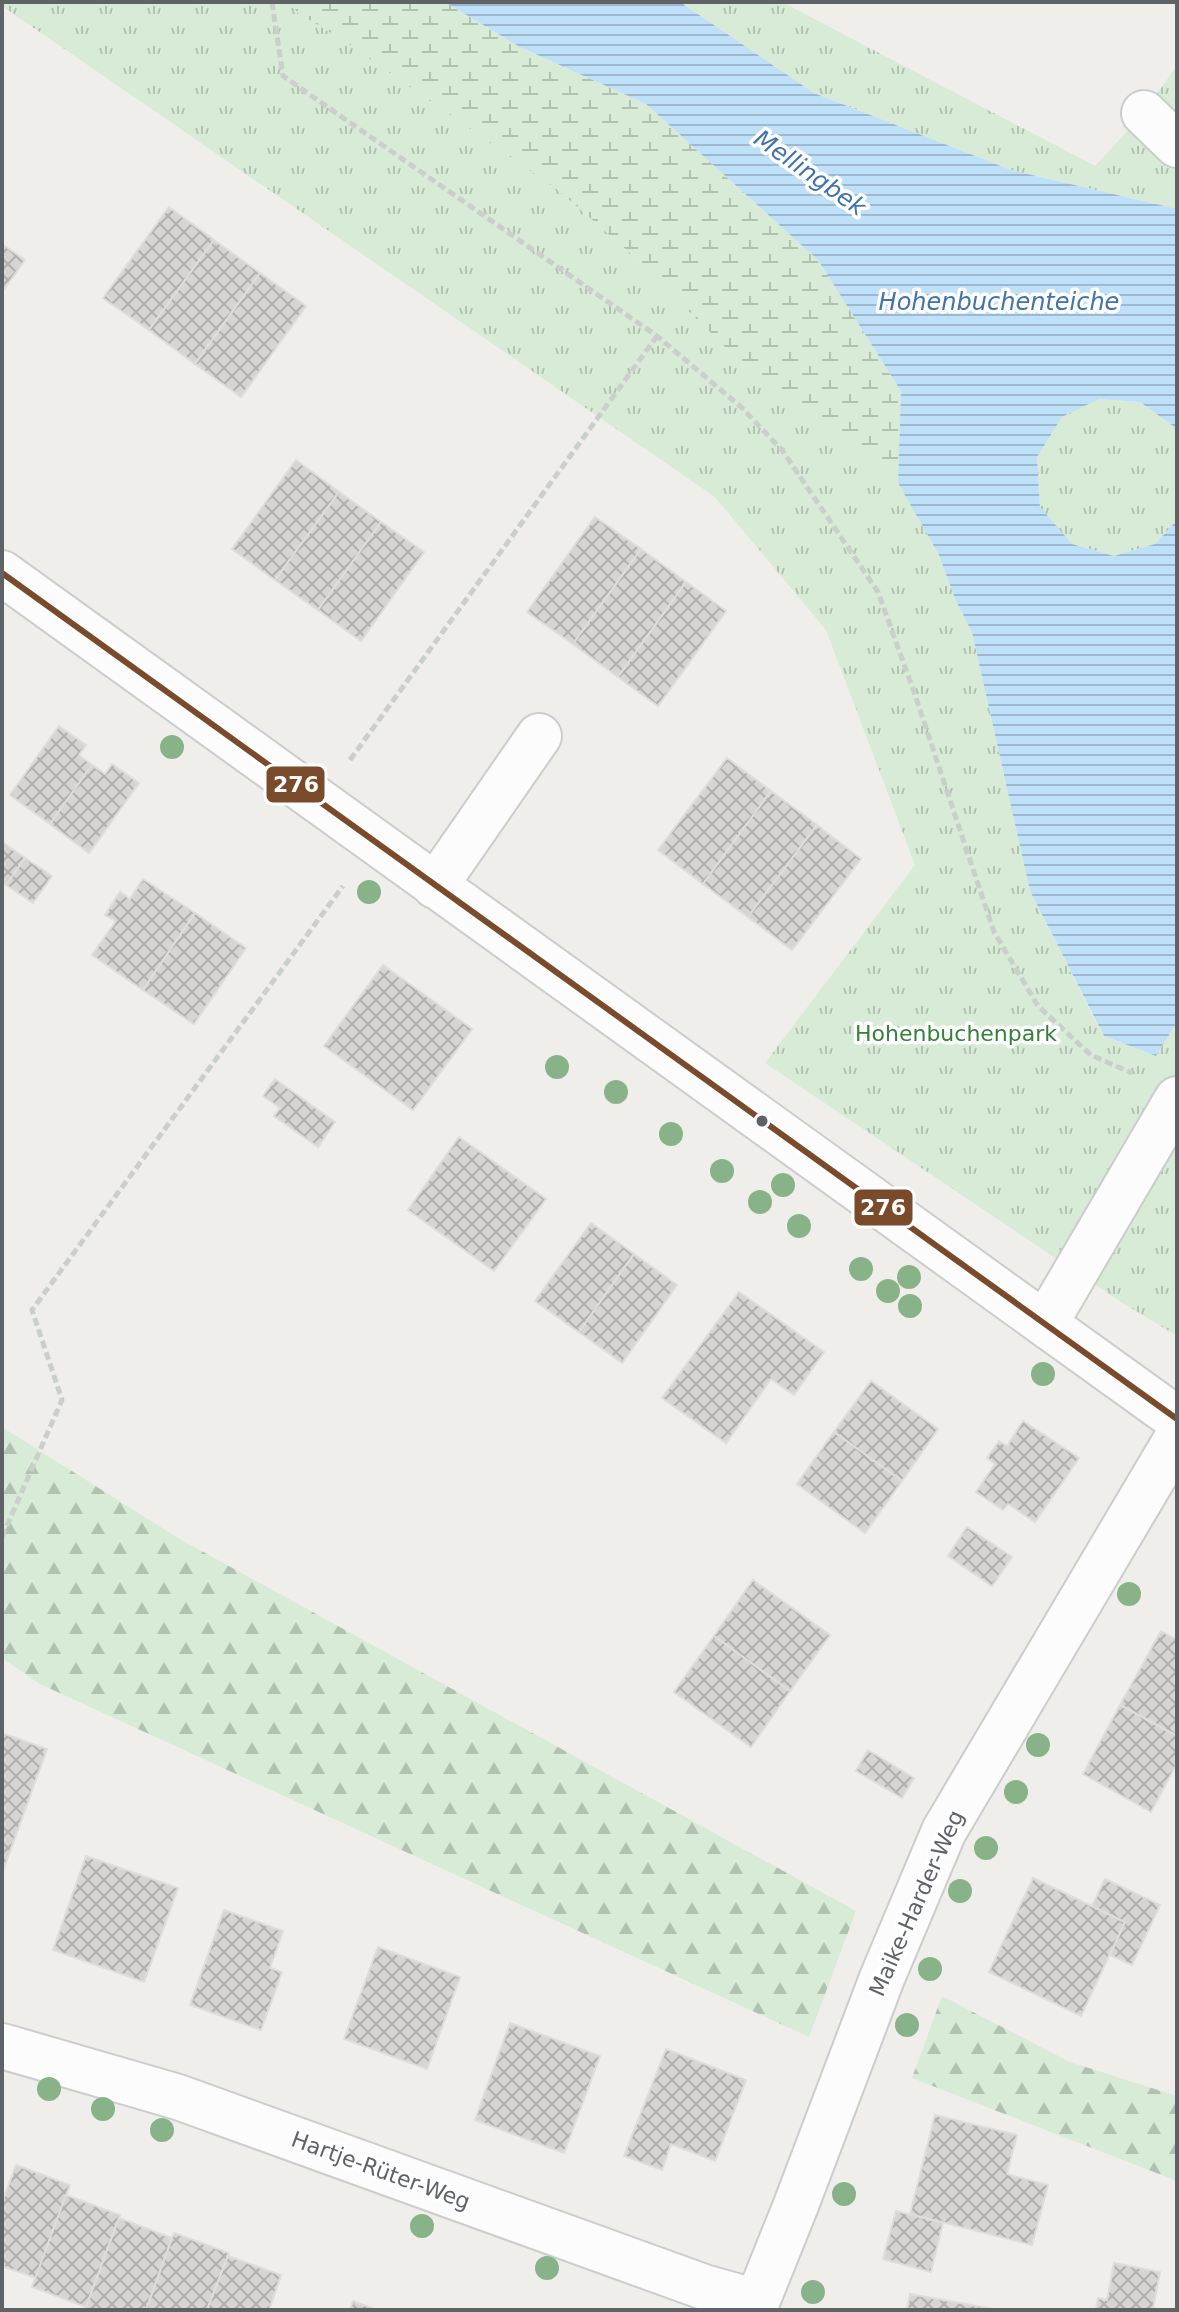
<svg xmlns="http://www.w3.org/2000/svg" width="1179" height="2312" viewBox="0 0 1179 2312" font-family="'DejaVu Sans',sans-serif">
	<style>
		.forest { fill: url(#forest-firs) }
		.wetland { fill: url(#wetland-marsh) }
		.park { fill: url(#park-tufts) }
		.water { fill: url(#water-rules) }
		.building { fill: url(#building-cross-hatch); stroke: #deddd9; stroke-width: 2 }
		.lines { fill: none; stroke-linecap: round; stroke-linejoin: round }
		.minor-casing { stroke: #cbcccc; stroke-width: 48 }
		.path { stroke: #cacfcc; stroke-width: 5; stroke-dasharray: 8 4; stroke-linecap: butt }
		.minor { stroke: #fdfcfc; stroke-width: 44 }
		.bus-1-casing { stroke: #fff; stroke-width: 12 }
		.bus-1 { stroke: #7a4b2a; stroke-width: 6 }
		.tree { fill: #88b388 }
		.bus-dot { fill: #5f6368; stroke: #fff; stroke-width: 3 }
		.labels { text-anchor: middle; stroke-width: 7; stroke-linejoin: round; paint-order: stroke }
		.park-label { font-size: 22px; fill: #348238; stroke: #fff }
		.street-label { font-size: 22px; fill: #5f6368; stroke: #fff }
		.water-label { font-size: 24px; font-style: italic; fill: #4174aa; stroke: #fff }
		.line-badge { stroke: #fff; stroke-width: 3 }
		.badge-label { font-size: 22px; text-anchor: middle; font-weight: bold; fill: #fff }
	</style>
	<defs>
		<pattern id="forest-firs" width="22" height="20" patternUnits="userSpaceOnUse" patternTransform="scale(2)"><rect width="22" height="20" fill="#d8ebd6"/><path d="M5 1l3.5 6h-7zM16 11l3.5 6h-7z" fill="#b2c2b1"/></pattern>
		<pattern id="wetland-marsh" width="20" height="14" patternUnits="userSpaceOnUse" patternTransform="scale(2)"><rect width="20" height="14" fill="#d8ebd6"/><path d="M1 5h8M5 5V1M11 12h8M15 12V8" fill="none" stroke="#b2c2b1"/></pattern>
		<pattern id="park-tufts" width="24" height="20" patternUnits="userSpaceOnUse" patternTransform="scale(2)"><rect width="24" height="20" fill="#d8ebd6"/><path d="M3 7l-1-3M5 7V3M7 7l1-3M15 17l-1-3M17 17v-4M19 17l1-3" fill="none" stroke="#b2c2b1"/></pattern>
		<pattern id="water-rules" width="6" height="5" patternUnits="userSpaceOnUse" patternTransform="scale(2)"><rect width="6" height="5" fill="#bfe0f9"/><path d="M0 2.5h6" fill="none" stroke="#9eb9cd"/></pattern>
		<pattern id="building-cross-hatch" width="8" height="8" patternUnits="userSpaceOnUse" patternTransform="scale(2)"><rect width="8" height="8" fill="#d6d5d3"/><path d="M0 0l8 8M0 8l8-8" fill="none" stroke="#b1b0af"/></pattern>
	</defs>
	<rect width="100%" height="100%" fill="#efeeea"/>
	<g class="forest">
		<polygon points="2,1427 178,1538 856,1911 809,2037 40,1684 2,1658"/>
		<polygon points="942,1996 1070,2062 1177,2096 1177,2181 912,2078"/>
	</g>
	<polygon class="wetland" points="293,2 445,2 520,47 646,104 818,260 901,391 898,483 795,412 750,372 632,255 559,191 344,41 296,12"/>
	<g class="park">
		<polygon points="2,2 293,2 296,12 344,41 559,191 632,255 750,372 795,412 898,483 939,555 956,601 972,632 1030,891 1103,1036 1156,1056 1177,1022 1177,1336 1121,1302 765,1063 915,865 826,630 715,497 2,6"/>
		<polygon points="680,2 782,2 1095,166 1144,113 1177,65 1177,209 1011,170 814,93"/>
		<polygon points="1099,399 1140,402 1173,426 1177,435 1177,520 1155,544 1114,556 1071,544 1040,507 1037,456 1062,417"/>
	</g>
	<polygon class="water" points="445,2 680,2 814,93 1011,170 1177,209 1177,435 1173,426 1140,402 1099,399 1062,417 1037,457 1040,507 1072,544 1114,556 1155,544 1177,520 1177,1022 1156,1056 1104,1036 1030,891 972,632 956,601 939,555 898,483 901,391 818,260 646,104 520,47"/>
	<g class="building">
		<polygon points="169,207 214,240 149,330 103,298"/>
		<polygon points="214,240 260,273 195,364 149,330"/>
		<polygon points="2,244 25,260 2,292"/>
		<polygon points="260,273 306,306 241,397 195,364"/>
		<polygon points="296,460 339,492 275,580 232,549"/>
		<polygon points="339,492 381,522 318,610 275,580"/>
		<polygon points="595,517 641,549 573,644 527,612"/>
		<polygon points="381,522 424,552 361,641 318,610"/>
		<polygon points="641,549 686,582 618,677 573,644"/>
		<polygon points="686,582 726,611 658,706 618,677"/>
		<polygon points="59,726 86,745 79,755 92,765 50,824 10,795"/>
		<polygon points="727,758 771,791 703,884 658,850"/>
		<polygon points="112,764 139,783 89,853 50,824 92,765 105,774"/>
		<polygon points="771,791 817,825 748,917 703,884"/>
		<polygon points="817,825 861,859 792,950 748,917"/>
		<polygon points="2,842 25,858 6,885 2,882"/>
		<polygon points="25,858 52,876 33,903 6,885"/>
		<polygon points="143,879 195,913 143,990 92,955 116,921 105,915 120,892 130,899"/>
		<polygon points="195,913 246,948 194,1024 143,990"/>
		<polygon points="383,965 472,1029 413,1110 324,1046"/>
		<polygon points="275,1079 335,1122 318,1147 274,1116 280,1108 263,1096"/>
		<polygon points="459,1137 546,1199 494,1271 408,1210"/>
		<polygon points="591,1223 634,1254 579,1332 535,1301"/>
		<polygon points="634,1254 677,1285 622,1363 579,1332"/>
		<polygon points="739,1292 824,1352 794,1395 771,1379 726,1443 662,1398"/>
		<polygon points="871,1381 938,1429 902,1481 834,1432"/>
		<polygon points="1023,1421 1079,1458 1035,1522 1008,1504 1003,1510 976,1492 995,1464 987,1458 999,1441 1007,1446"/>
		<polygon points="834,1432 902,1481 865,1533 797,1484"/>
		<polygon points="967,1527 1012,1557 992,1586 948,1556"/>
		<polygon points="753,1580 830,1635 790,1691 714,1636"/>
		<polygon points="1161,1631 1177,1640 1177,1736 1120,1705"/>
		<polygon points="714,1636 790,1691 751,1747 674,1692"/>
		<polygon points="1120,1705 1177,1736 1177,1763 1151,1812 1083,1774"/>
		<polygon points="2,1733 47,1749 4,1868 2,1867"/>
		<polygon points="868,1750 914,1778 902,1798 856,1771"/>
		<polygon points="86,1856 178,1888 144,1982 53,1950"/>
		<polygon points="1033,1878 1125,1922 1081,2016 989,1972"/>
		<polygon points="1105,1879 1160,1905 1132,1965 1110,1955 1125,1922 1092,1906"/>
		<polygon points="224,1910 283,1931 270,1968 282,1972 261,2030 190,2005"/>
		<polygon points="378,1947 460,1977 427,2069 344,2039"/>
		<polygon points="510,2023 600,2056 564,2153 475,2120"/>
		<polygon points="666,2049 746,2080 715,2161 671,2144 662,2170 624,2156"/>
		<polygon points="935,2115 1017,2135 1007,2174 1048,2185 1032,2245 910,2214"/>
		<polygon points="16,2165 70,2185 36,2278 2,2266 2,2203"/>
		<polygon points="66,2195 120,2215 86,2307 32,2287"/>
		<polygon points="896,2211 943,2223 931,2272 883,2259"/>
		<polygon points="119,2218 172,2238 146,2310 85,2310"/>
		<polygon points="174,2233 229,2253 207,2310 146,2310"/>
		<polygon points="228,2256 281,2275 269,2310 207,2310"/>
		<polygon points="1114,2263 1160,2272 1153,2308 1161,2310 1096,2310 1098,2298 1107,2300"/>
		<polygon points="910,2294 999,2310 907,2310"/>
		<polygon points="353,2301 377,2310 350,2310"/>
	</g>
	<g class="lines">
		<defs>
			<g id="minor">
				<polyline points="1144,113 1177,145"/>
				<polyline points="2,573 1177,1419"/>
				<polyline points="435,886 539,736"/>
				<polyline points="1045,1324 1177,1099"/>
				<polyline points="2,2046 178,2097 704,2287 757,2302"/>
				<polyline points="756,2310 757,2302 796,2205 882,1978 944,1831 1177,1438"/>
			</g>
		</defs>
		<use href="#minor" class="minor-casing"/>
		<g class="path">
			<polyline points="272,2 283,76 657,336 741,407 782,450 878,592 914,692 994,932 1038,1006 1091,1055 1132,1073"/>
			<polyline points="350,760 657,336"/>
			<polyline points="2,1537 62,1400 32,1310 343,886"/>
		</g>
		<use href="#minor" class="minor"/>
		<defs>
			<polyline id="bus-1" points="2,573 1177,1419"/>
		</defs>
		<use href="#bus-1" class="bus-1-casing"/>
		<use href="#bus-1" class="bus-1"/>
	</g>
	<g class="tree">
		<circle cx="172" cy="747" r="12"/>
		<circle cx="369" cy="892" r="12"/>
		<circle cx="557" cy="1067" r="12"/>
		<circle cx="616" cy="1092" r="12"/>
		<circle cx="671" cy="1134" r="12"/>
		<circle cx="722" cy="1171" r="12"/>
		<circle cx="783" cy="1185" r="12"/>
		<circle cx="760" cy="1202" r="12"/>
		<circle cx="799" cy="1226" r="12"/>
		<circle cx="861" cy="1269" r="12"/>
		<circle cx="909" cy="1277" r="12"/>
		<circle cx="888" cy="1291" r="12"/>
		<circle cx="910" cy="1306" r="12"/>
		<circle cx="1043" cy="1374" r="12"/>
		<circle cx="1129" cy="1594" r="12"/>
		<circle cx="1038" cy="1745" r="12"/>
		<circle cx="1016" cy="1792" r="12"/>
		<circle cx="986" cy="1848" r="12"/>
		<circle cx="960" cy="1891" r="12"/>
		<circle cx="930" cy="1969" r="12"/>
		<circle cx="907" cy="2025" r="12"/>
		<circle cx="49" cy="2089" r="12"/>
		<circle cx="103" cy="2109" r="12"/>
		<circle cx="162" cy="2130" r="12"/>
		<circle cx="844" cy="2194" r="12"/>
		<circle cx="422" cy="2226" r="12"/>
		<circle cx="547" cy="2268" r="12"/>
		<circle cx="813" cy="2292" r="12"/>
	</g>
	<circle class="bus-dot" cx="762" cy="1121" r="7"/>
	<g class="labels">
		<g class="park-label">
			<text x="956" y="1041">Hohenbuchenpark</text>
		</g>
		<g class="street-label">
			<text transform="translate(916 1903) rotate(-66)" y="8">Maike-Harder-Weg</text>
			<text transform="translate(381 2170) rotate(20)" y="8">Hartje-Rüter-Weg</text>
		</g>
		<g class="water-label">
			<text transform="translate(810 173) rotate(35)" y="8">Mellingbek</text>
			<text x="999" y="310">Hohenbuchenteiche</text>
		</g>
	</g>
	<g class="line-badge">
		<rect x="265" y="765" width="61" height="39" rx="8" fill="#7a4b2a"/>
		<rect x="853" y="1188" width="61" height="39" rx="8" fill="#7a4b2a"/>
	</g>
	<g class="badge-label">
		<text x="296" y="792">276</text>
		<text x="883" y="1215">276</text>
	</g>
	<rect width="1179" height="2312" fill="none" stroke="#5f6368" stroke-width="8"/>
</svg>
